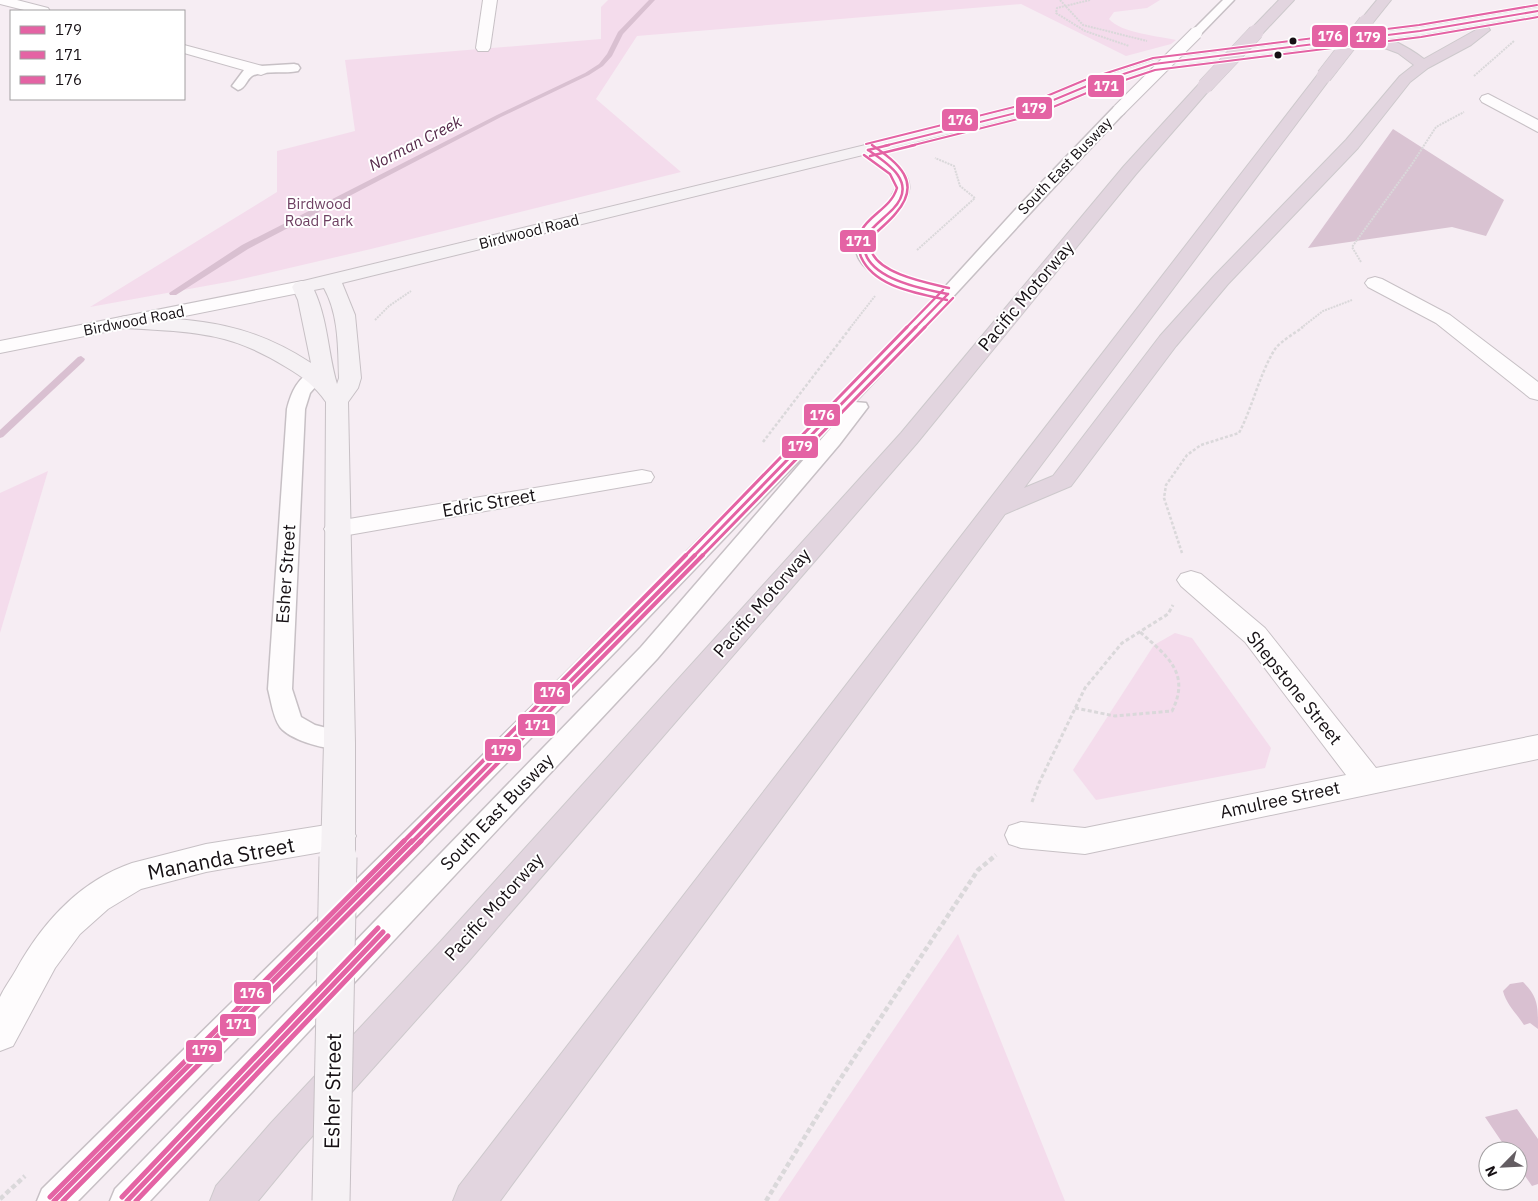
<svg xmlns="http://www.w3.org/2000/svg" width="1538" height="1201" viewBox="0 0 1538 1201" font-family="'IBM Plex Sans',sans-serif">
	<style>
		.green { fill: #f4dcec }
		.forest { fill: #d9c3d2 }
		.water { fill: #d9c0d1 }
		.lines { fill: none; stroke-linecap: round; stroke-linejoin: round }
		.stream { fill: #d9c0d1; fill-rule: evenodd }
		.service-casing { stroke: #c7c0c5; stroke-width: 3 }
		.minor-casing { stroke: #c7c0c5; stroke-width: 2 }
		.tertiary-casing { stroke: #c7c0c5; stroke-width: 2 }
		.secondary-casing { stroke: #c7c0c5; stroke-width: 2 }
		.motorway-casing { stroke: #cdc9cc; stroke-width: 2 }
		.path-far3 { stroke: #dad8da; stroke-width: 2; stroke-dasharray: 2 1; stroke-linecap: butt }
		.path-far2 { stroke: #dad8da; stroke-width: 2.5; stroke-dasharray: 3 2; stroke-linecap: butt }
		.path-far1 { stroke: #dad8da; stroke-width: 3; stroke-dasharray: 4 2.5; stroke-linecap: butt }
		.path { stroke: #dad8da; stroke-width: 4.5; stroke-dasharray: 5 3; stroke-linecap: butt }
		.service { fill: #fefcfd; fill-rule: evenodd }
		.minor { fill: #fefcfd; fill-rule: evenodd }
		.tertiary { fill: #fefcfd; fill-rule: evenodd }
		.secondary { fill: #f5f1f4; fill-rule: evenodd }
		.motorway { fill: #e2d5df; fill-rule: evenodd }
		.service-bridge-casing { stroke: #c7c0c5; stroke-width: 14; stroke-linecap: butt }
		.secondary-bridge-casing { stroke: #c7c0c5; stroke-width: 39; stroke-linecap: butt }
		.motorway-bridge-casing { stroke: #cdc9cc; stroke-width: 16; stroke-linecap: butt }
		.service-bridge { stroke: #fefcfd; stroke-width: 12 }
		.secondary-bridge { stroke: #f5f1f4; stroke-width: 37 }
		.motorway-bridge { stroke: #e2d5df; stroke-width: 15 }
		.bus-1-far4-casing { stroke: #fff; stroke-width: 4 }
		.bus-1-far3-casing { stroke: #fff; stroke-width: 5 }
		.bus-1-far2-casing { stroke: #fff; stroke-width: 6 }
		.bus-1-far1-casing { stroke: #fff; stroke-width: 8 }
		.bus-1-casing { stroke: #fff; stroke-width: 9 }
		.bus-2-far4-casing { stroke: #fff; stroke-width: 4 }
		.bus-2-far3-casing { stroke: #fff; stroke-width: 5 }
		.bus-2-far2-casing { stroke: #fff; stroke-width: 6 }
		.bus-2-far1-casing { stroke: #fff; stroke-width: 8 }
		.bus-2-casing { stroke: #fff; stroke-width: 9 }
		.bus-3-far4-casing { stroke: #fff; stroke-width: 4 }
		.bus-3-far3-casing { stroke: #fff; stroke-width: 5 }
		.bus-3-far2-casing { stroke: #fff; stroke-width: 6 }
		.bus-3-far1-casing { stroke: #fff; stroke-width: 8 }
		.bus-3-casing { stroke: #fff; stroke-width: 9 }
		.bus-1-far4 { stroke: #e463a4; stroke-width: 2 }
		.bus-1-far3 { stroke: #e463a4; stroke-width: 2.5 }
		.bus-1-far2 { stroke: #e463a4; stroke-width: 3 }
		.bus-1-far1 { stroke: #e463a4; stroke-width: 4 }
		.bus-1 { stroke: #e463a4; stroke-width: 5 }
		.bus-2-far4 { stroke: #e463a4; stroke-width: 2 }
		.bus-2-far3 { stroke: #e463a4; stroke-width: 2.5 }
		.bus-2-far2 { stroke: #e463a4; stroke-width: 3 }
		.bus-2-far1 { stroke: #e463a4; stroke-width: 4 }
		.bus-2 { stroke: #e463a4; stroke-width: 5 }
		.bus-3-far4 { stroke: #e463a4; stroke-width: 2 }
		.bus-3-far3 { stroke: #e463a4; stroke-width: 2.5 }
		.bus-3-far2 { stroke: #e463a4; stroke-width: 3 }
		.bus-3-far1 { stroke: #e463a4; stroke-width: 4 }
		.bus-3 { stroke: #e463a4; stroke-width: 5 }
		.bus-dot { fill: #161014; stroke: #fff; stroke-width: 2 }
		.labels { text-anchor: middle; stroke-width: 4; stroke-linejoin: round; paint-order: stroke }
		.far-street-label { font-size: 15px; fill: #161014; stroke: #fff }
		.far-park-label { font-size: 15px; fill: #6e4062; stroke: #fff }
		.far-water-label { font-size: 16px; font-style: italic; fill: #542849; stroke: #fff }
		.street-label { font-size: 18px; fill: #161014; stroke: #fff }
		.near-street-label { font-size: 21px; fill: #161014; stroke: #fff }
		.line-badge { stroke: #fff; stroke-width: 2 }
		.badge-label { font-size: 14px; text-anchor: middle; font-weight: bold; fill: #fff }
	</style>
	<rect width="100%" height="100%" fill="#f6edf3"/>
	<g class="green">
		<path d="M608,0H1160L1147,8L1114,12L1109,19C1121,33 1158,36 1176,40L1171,44L1126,56L1021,4L637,36L596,99L681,172L371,249L233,281L90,307L277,192V151L355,131L345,60L601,39V7Z"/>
		<polygon points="48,471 0,633 0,493"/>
		<polygon points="1175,633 1192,638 1271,748 1265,768 1096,800 1073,770 1154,645"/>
		<polygon points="958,934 1065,1201 778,1201"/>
	</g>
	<polygon class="forest" points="1393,129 1504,200 1486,236 1452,227 1308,248"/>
	<g class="water">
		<path d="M1523,982C1538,997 1538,1005 1538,1029L1530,1023L1524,1025C1517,1014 1506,1004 1503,991L1510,984Z"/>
		<polygon points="1517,1109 1538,1139 1538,1184 1532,1186 1518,1166 1518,1151 1508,1151 1485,1117"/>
	</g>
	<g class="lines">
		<g class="stream">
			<polygon points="649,0 655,0 623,34 612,56 603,66 589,75 501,117 248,249 176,295 170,295 169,293 242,245 497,115 585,73 599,64 607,54 618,32"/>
			<polygon points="81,356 85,359 84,361 3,437 0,438 0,430 78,357"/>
		</g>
		<defs>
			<g id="service">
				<polygon points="1223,0 1234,0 1200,35 1192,35 1190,33"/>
				<path d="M294,64L298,65L300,68L298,71C286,74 262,70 252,76C246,80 246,88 238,90L232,86L244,70L261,66Z"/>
				<path d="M1119,106L1124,107L1126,110L1124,113C1033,208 946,306 855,402L866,403L868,407L839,445L657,659L150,1201H110L115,1189L641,647L838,420L619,648L78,1201H37L42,1189C342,893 645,600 937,296C910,290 846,276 857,237L889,202L896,188L890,173L863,153L861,150L863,147C873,145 879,151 887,157C919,179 913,197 888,221C883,226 874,232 872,238C861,269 925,284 944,288L1016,209L1114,107Z"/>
				<path d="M316,371L322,372L325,376L310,393L305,409L292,689L301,717L315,725L350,734L354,741L350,748C334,753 291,741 280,727C273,717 271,700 268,689L287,409C291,393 298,375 316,371Z"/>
			</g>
			<g id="minor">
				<polygon points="0,0 17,0 48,8 50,11 28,11 0,4"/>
				<polygon points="483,0 497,0 490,48 488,51 478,51 476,48"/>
				<polygon points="184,45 266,67 269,70 266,73 261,75 184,53"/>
				<polygon points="1488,94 1538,120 1538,132 1482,102 1480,99 1482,96"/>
				<polygon points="1375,277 1382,279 1450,315 1538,382 1538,400 1530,398 1436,323 1368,287 1365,283 1368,279"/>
				<polygon points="642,470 651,472 654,477 651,482 337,537 328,535 324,529 328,523 337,521"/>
				<polygon points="1191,571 1201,574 1265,628 1376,768 1538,735 1538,759 1085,854 1021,848 1009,844 1005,835 1009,826 1021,822 1085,828 1346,775 1245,642 1181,586 1177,580 1181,574"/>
				<path d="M339,823L351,827L356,836L351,845L339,849L206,872L141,889L108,909L80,934L55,968L13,1046L0,1051C0,1039 0,1008 0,997C4,988 11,979 16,970C42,923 80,881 132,863L206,844Z"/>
			</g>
			<polygon id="tertiary" points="302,281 309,283 312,287 309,291 0,353 0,341"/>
			<path id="secondary" d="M1538,7V15L1420,35L1156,68L1092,89L1038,112L342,283L355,315L361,378L358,388L348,402L355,743V857L350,867L338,871L326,867L321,857L324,743L326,402C315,386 303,377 286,367C229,331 190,332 125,328L118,326L115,322L118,318L125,316C200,320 246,321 311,363L298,300L292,287L295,283L1026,106L1082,83L1154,60L1420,27ZM324,288C339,315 338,348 339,378L337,384C328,354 328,320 314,290Z"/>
			<g id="motorway">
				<polygon points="1279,0 1294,0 1261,35 1251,35 1249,32 1251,29"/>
				<polygon points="1377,0 1391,0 1371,25 1361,25 1359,22"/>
				<path d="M1483,26L1488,27L1490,30L1471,45L1428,68L1410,82L1358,148L1228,284L1176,346L1071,486L1005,514L500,1201H453L459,1186L1319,73H1329L1332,76L1024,488L1053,476L1160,336L1214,276L1346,140L1400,76L1414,65L1398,53L1363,40L1361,37L1363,34C1379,30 1411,49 1424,59Z"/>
				<polygon points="1205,81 1210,83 1213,86 1210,89 1136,174 917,443 467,963 299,1151 258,1201 210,1201 216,1186 271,1123 441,941 901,433 1124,166 1200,83"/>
			</g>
		</defs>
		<use href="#service" class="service-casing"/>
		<use href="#minor" class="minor-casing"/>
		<use href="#tertiary" class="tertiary-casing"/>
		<use href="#secondary" class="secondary-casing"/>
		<use href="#motorway" class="motorway-casing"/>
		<g class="path-far3">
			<polyline points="1060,0 1083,25 1147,41"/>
			<polyline points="1090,0 1057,8 1056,13 1085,31 1129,46"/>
			<polyline points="1474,76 1514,41"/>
			<polyline points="917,250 975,198 960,186 954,166 935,158"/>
			<polyline points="1361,262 1352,247 1412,164 1436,127 1464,112"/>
			<polyline points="375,320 389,306 411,291"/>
			<polyline points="850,328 875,296"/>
			<polyline points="1301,328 1323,311 1352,300"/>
		</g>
		<g class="path-far2">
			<polyline points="763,442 851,327"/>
			<path d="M1182,553L1164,498L1166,485L1187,455L1201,445L1239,433C1253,406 1259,375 1275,349C1281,341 1295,333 1303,327"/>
		</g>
		<g class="path-far1">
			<path d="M1075,708L1115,716L1172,711C1191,673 1167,656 1140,632"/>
			<polyline points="1032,802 1039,783 1085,688 1122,643 1168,614 1173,605"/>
		</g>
		<g class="path">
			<polyline points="0,1199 25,1176"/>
			<polyline points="766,1201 835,1087 978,870 996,855"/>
		</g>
		<use href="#service" class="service"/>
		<use href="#minor" class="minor"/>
		<use href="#tertiary" class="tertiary"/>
		<use href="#secondary" class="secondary"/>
		<use href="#motorway" class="motorway"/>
		<defs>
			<polyline id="service-bridge" points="1119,110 1196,33"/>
			<polyline id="secondary-bridge" points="331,1201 338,857"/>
			<g id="motorway-bridge">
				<polyline points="1324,76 1366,22"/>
				<polyline points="1205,86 1256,32"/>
			</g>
		</defs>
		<use href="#service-bridge" class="service-bridge-casing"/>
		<use href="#secondary-bridge" class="secondary-bridge-casing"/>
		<use href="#motorway-bridge" class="motorway-bridge-casing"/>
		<use href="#service-bridge" class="service-bridge"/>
		<use href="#secondary-bridge" class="secondary-bridge"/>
		<use href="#motorway-bridge" class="motorway-bridge"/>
		<defs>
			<polyline id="bus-1-far4" points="884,146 1032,109 1087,86 1154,64 1420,31 1538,11"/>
			<g id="bus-1-far3">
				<polyline points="868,150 889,145"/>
				<path d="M868,150C889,164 918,183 893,209C883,219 873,226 865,237C855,277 922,289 948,294"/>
				<polyline points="915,328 948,294"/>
			</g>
			<polyline id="bus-1-far2" points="694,556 916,327"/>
			<polyline id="bus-1-far1" points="411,843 695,555"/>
			<g id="bus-1">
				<polyline points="54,1201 412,841"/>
				<polyline points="127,1201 383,932"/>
			</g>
			<polyline id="bus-2-far4" points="910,146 1034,115 1089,92 1155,70 1421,37 1538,17"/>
			<g id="bus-2-far3">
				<path d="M864,155L890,174L897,188C891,208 870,214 861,231C856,239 858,249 861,257C875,288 918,293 947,300"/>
				<polyline points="870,156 915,145"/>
				<polyline points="924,328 953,298"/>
			</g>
			<polyline id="bus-2-far2" points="702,556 925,327"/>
			<polyline id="bus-2-far1" points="419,843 703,555"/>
			<g id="bus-2">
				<polyline points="63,1201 421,841"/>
				<polyline points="136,1201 388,936"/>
			</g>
			<polyline id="bus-3-far4" points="866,144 1030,103 1085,80 1153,58 1419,25 1537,5"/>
			<g id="bus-3-far3">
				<path d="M872,145C898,163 923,182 896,213C889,222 879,229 871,238C871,241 870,246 871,250C878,274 928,283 949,288"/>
				<polyline points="906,328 943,290"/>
			</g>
			<polyline id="bus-3-far2" points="685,556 907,327"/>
			<polyline id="bus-3-far1" points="402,843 686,555"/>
			<g id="bus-3">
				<polyline points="50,1197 404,841"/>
				<polyline points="122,1197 378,928"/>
			</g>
		</defs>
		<use href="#bus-1-far4" class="bus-1-far4-casing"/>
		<use href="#bus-1-far3" class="bus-1-far3-casing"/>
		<use href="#bus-1-far2" class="bus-1-far2-casing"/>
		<use href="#bus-1-far1" class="bus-1-far1-casing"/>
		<use href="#bus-1" class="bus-1-casing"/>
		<use href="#bus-2-far4" class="bus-2-far4-casing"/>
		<use href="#bus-2-far3" class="bus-2-far3-casing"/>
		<use href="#bus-2-far2" class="bus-2-far2-casing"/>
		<use href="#bus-2-far1" class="bus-2-far1-casing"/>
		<use href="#bus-2" class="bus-2-casing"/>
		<use href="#bus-3-far4" class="bus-3-far4-casing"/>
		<use href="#bus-3-far3" class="bus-3-far3-casing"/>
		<use href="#bus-3-far2" class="bus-3-far2-casing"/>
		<use href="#bus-3-far1" class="bus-3-far1-casing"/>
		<use href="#bus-3" class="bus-3-casing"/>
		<use href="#bus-1-far4" class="bus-1-far4"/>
		<use href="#bus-1-far3" class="bus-1-far3"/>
		<use href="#bus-1-far2" class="bus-1-far2"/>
		<use href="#bus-1-far1" class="bus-1-far1"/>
		<use href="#bus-1" class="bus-1"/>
		<use href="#bus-2-far4" class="bus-2-far4"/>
		<use href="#bus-2-far3" class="bus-2-far3"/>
		<use href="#bus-2-far2" class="bus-2-far2"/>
		<use href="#bus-2-far1" class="bus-2-far1"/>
		<use href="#bus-2" class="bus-2"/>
		<use href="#bus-3-far4" class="bus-3-far4"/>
		<use href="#bus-3-far3" class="bus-3-far3"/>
		<use href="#bus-3-far2" class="bus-3-far2"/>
		<use href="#bus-3-far1" class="bus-3-far1"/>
		<use href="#bus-3" class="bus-3"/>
	</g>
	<g class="bus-dot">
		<circle cx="1293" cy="41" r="4.5"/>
		<circle cx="1278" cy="55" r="4.5"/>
	</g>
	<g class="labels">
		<g class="far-street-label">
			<text transform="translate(1065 166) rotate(-46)" y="5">South East Busway</text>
			<text transform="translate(529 232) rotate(-14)" y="5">Birdwood Road</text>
			<text transform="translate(134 321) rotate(-11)" y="5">Birdwood Road</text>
		</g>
		<g class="far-park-label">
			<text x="319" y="209">Birdwood<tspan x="319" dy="17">Road Park</tspan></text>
		</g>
		<g class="far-water-label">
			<text transform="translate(415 143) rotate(-27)" y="6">Norman Creek</text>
		</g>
		<g class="street-label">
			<text transform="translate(1026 296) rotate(-50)" y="6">Pacific Motorway</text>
			<text transform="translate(489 503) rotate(-10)" y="6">Edric Street</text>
			<text transform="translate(286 574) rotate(-86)" y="6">Esher Street</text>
			<text transform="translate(762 603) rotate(-49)" y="6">Pacific Motorway</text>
			<text transform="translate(1294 688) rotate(51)" y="6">Shepstone Street</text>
			<text transform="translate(1280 800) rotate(-12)" y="6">Amulree Street</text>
			<text transform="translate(497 812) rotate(-46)" y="6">South East Busway</text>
			<text transform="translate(494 907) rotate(-48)" y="6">Pacific Motorway</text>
		</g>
		<g class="near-street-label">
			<text transform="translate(221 859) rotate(-11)" y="7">Mananda Street</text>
			<text transform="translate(333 1091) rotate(-89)" y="7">Esher Street</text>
		</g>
	</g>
	<g class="line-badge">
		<rect x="1311" y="24" width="38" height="24" rx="5" fill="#e463a4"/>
		<rect x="1349" y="25" width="38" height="24" rx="5" fill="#e463a4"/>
		<rect x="1087" y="74" width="38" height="24" rx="5" fill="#e463a4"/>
		<rect x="1015" y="96" width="38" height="24" rx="5" fill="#e463a4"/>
		<rect x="941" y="108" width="38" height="24" rx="5" fill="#e463a4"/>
		<rect x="839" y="229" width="38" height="24" rx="5" fill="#e463a4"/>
		<rect x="803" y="403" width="38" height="24" rx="5" fill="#e463a4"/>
		<rect x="781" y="435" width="38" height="24" rx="5" fill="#e463a4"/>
		<rect x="533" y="681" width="38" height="24" rx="5" fill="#e463a4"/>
		<rect x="517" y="713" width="39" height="24" rx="5" fill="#e463a4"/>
		<rect x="484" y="738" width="38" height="24" rx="5" fill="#e463a4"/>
		<rect x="233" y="981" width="39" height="24" rx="5" fill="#e463a4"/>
		<rect x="219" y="1013" width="38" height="24" rx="5" fill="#e463a4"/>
		<rect x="185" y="1039" width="38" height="24" rx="5" fill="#e463a4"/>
	</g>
	<g class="badge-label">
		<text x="1330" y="41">176</text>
		<text x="1368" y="42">179</text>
		<text x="1106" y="91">171</text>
		<text x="1034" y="113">179</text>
		<text x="960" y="125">176</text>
		<text x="858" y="246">171</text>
		<text x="822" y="420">176</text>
		<text x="800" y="451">179</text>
		<text x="552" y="697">176</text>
		<text x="537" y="730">171</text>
		<text x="503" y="755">179</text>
		<text x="252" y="998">176</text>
		<text x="238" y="1029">171</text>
		<text x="204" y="1055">179</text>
	</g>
	<rect x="10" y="10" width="175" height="90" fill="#ffffff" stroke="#a29fa1"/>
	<rect x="20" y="26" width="25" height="8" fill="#e463a4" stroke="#a29fa1"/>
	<text x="55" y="35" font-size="15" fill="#161014">179</text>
	<rect x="20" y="51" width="25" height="8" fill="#e463a4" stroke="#a29fa1"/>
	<text x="55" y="60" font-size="15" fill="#161014">171</text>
	<rect x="20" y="76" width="25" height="8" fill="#e463a4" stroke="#a29fa1"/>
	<text x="55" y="85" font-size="15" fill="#161014">176</text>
	<g transform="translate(1503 1166) rotate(246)"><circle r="24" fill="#ffffff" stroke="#a29fa1"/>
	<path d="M0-4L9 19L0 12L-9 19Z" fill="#645d62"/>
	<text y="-8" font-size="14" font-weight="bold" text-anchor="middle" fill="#161014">N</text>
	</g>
</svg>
